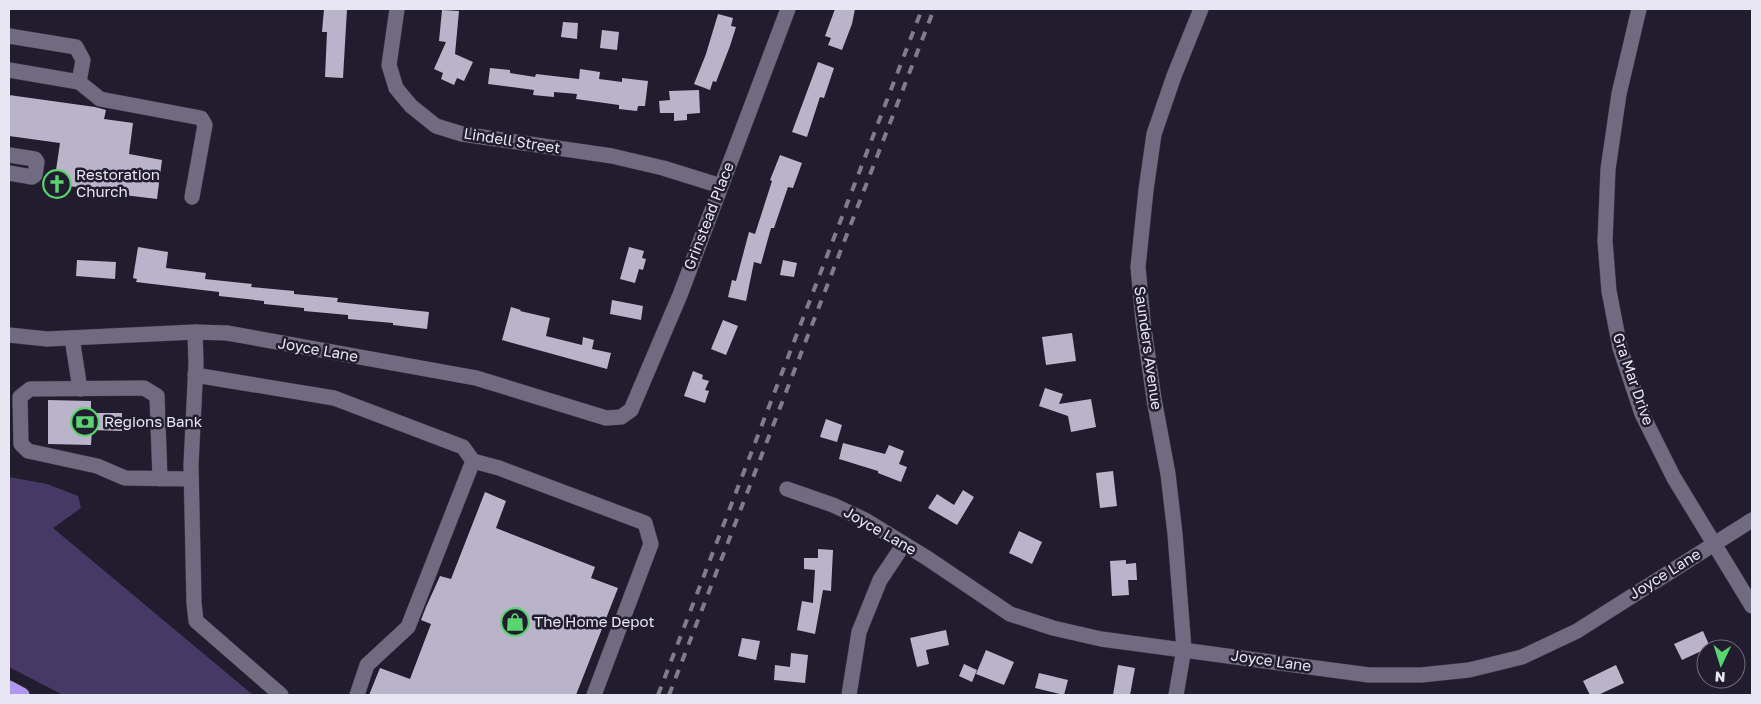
<svg xmlns="http://www.w3.org/2000/svg" width="1761" height="704" viewBox="0 0 1761 704" font-family="'Golos Text',sans-serif">
	<style>
		.green { fill: #473965 }
		.building { fill: #bab4cb }
		.lines { fill: none; stroke-linecap: round; stroke-linejoin: round }
		.minor-casing { stroke: #3c3846; stroke-width: 16 }
		.highway-casing { stroke: #3c3846; stroke-width: 16 }
		.minor { stroke: #706b80; stroke-width: 15 }
		.highway { stroke: #b297f0; stroke-width: 15 }
		.rail { stroke: #807c8b; stroke-width: 4; stroke-dasharray: 9 9; stroke-linecap: butt }
		.labels { text-anchor: middle; stroke-width: 5; stroke-linejoin: round; paint-order: stroke }
		.street-label { font-size: 15px; fill: #e8e6f2; stroke: #221d2e }
		.poi-label { font-size: 15px; fill: #e8e6f2; stroke: #221d2e; text-anchor: start }
	</style>
	<rect width="100%" height="100%" fill="#221d2e"/>
	<polygon class="green" points="9,477 47,484 78,496 81,508 53,528 253,695 63,695 9,667"/>
	<g class="building">
		<polygon points="324,9 347,9 343,78 325,77 327,32 322,32"/>
		<polygon points="835,9 855,9 852,24 842,50 828,45 831,38 825,36"/>
		<polygon points="442,10 459,11 455,54 473,62 464,81 457,78 454,85 441,79 443,73 434,69 446,42 439,41"/>
		<polygon points="718,14 733,18 731,26 736,27 730,46 716,82 713,81 710,90 694,84 706,54"/>
		<polygon points="563,22 578,23 577,39 561,37"/>
		<polygon points="602,30 619,32 617,50 600,48"/>
		<polygon points="818,62 834,68 824,98 820,97 807,137 792,132"/>
		<polygon points="490,68 510,70 510,73 535,77 536,74 579,79 580,69 600,72 599,79 622,82 622,78 648,81 645,106 638,106 637,111 619,109 619,105 576,99 577,94 554,92 554,97 533,95 534,90 488,84"/>
		<polygon points="699,90 700,113 687,114 687,120 674,121 674,113 660,113 659,101 670,100 669,91"/>
		<polygon points="9,95 95,107 106,110 104,119 133,123 129,154 162,160 157,199 91,191 91,189 54,184 60,143 9,136"/>
		<polygon points="780,155 802,163 793,188 788,187 774,228 771,228 761,264 754,262 746,301 728,297 732,280 736,281 749,232 755,234 772,181 770,180"/>
		<polygon points="138,247 168,252 166,268 206,273 205,279 252,284 251,287 294,291 294,294 338,298 337,302 429,312 427,329 393,325 393,323 348,319 348,315 304,311 304,308 264,304 264,301 219,296 219,292 136,282 137,279 133,278"/>
		<polygon points="629,247 644,251 642,258 646,259 643,270 639,269 635,283 620,279"/>
		<polygon points="77,260 116,262 115,279 76,276"/>
		<polygon points="783,260 797,263 794,277 780,275"/>
		<polygon points="612,300 643,306 641,320 610,314"/>
		<polygon points="511,307 521,310 520,311 550,318 546,336 582,345 583,337 594,340 592,349 611,353 607,369 502,340"/>
		<polygon points="723,320 738,326 726,355 711,349"/>
		<polygon points="1072,333 1076,361 1046,365 1042,337"/>
		<polygon points="693,371 703,375 702,379 709,381 705,390 709,391 705,403 684,396"/>
		<polygon points="1045,388 1063,394 1059,404 1091,399 1096,427 1071,432 1068,416 1039,406"/>
		<polygon points="48,400 91,401 91,413 122,413 122,431 92,430 91,445 48,444"/>
		<polygon points="826,419 842,425 837,442 820,437"/>
		<polygon points="843,443 885,454 889,445 904,451 899,464 907,467 901,482 878,473 878,471 839,459"/>
		<polygon points="1113,471 1117,506 1100,508 1096,473"/>
		<polygon points="963,490 974,497 957,525 928,508 937,494 954,505"/>
		<polygon points="485,492 506,501 496,528 595,567 591,578 618,588 576,695 369,695 380,668 410,679 431,624 421,620 426,607 440,576 451,579"/>
		<polygon points="1019,531 1042,542 1032,564 1009,553"/>
		<polygon points="818,549 833,550 831,591 823,590 815,634 797,630 802,601 813,603 815,570 804,569 804,558 818,558"/>
		<polygon points="1126,560 1126,564 1136,563 1137,580 1128,580 1129,595 1112,596 1110,561"/>
		<polygon points="946,630 949,645 926,650 929,664 917,667 910,638"/>
		<polygon points="1703,631 1710,647 1682,660 1674,644"/>
		<polygon points="742,638 760,641 756,660 738,656"/>
		<polygon points="986,650 1014,662 1004,685 976,674"/>
		<polygon points="791,653 808,655 805,683 774,680 775,665 790,667"/>
		<polygon points="964,664 977,670 972,682 959,676"/>
		<polygon points="1118,665 1135,668 1130,695 1113,695"/>
		<polygon points="1616,665 1624,683 1598,695 1590,695 1583,681"/>
		<polygon points="1039,673 1068,680 1064,695 1035,688"/>
	</g>
	<g class="lines">
		<defs>
			<g id="minor">
				<polyline points="397,9 389,65 396,88 411,106 436,126 462,134 612,156 663,168 721,186"/>
				<polyline points="1639,9 1619,94 1608,169 1605,241 1609,291 1620,348 1642,414 1674,478 1752,606"/>
				<polyline points="9,36 76,47 83,60 79,82 9,70"/>
				<polyline points="79,82 100,99 201,118 205,125 192,197"/>
				<polyline points="9,155 35,159 37,162 35,175 32,177 9,173"/>
				<polyline points="195,332 196,363 191,465 194,603 196,621 281,695"/>
				<polyline points="9,335 47,339 195,332 227,333 476,378 606,418 621,417 631,410 680,295 788,9"/>
				<polyline points="72,338 80,389"/>
				<polyline points="195,375 334,398 463,447 473,461 499,468 645,523 651,544 594,695"/>
				<polyline points="160,479 157,396 144,388 30,389 20,397 21,444 28,451 97,466 125,478 191,479"/>
				<polyline points="787,489 833,505 865,520 927,558 1010,614 1053,628 1101,639 1369,675 1421,675 1469,670 1522,657 1577,631 1752,520"/>
				<polyline points="357,695 367,665 408,627 473,461"/>
				<polyline points="849,695 859,632 880,580 904,544"/>
				<polyline points="1176,695 1184,649 1175,534 1168,474 1154,399 1143,321 1138,267 1146,190 1154,134 1174,76 1201,9"/>
			</g>
			<polyline id="highway" points="9,688 22,695"/>
		</defs>
		<use href="#minor" class="minor-casing"/>
		<use href="#highway" class="highway-casing"/>
		<use href="#minor" class="minor"/>
		<use href="#highway" class="highway"/>
		<g class="rail">
			<polyline points="658,695 922,9"/>
			<polyline points="669,695 934,9"/>
		</g>
	</g>
	<defs>
		<symbol id="church-ring" viewBox="-11 -11 22 22"><circle r="9.5" fill="#221d2e" stroke="#59d56f" stroke-width="1.5"/><path d="M-1.2-6h2.4v3.5h3.3v2.4h-3.3V6h-2.4V-.1h-3.3v-2.4h3.3Z" fill="#59d56f"/></symbol>
		<symbol id="bank-ring" viewBox="-11 -11 22 22"><circle r="9.5" fill="#221d2e" stroke="#59d56f" stroke-width="1.5"/><path d="M-6-4H6V4H-6ZM0-2.3a2.3 2.3 0 1 0 0 4.6a2.3 2.3 0 1 0 0-4.6Z" fill="#59d56f"/></symbol>
		<symbol id="shop-ring" viewBox="-11 -11 22 22"><circle r="9.5" fill="#221d2e" stroke="#59d56f" stroke-width="1.5"/><path d="M-5-2.5h2.3a2.7 3.5 0 0 1 5.4 0H5L5.5 6h-11ZM-1.5-2.5h3a1.5 2.3 0 0 0-3 0Z" fill="#59d56f"/></symbol>
	</defs>
	<g fill-rule="evenodd">
		<use href="#church-ring" x="41" y="168" width="32" height="32"/>
		<use href="#bank-ring" x="69" y="406" width="32" height="32"/>
		<use href="#shop-ring" x="499" y="606" width="32" height="32"/>
	</g>
	<g class="labels">
		<g class="street-label">
			<text transform="translate(512 141) rotate(9)" y="5">Lindell Street</text>
			<text transform="translate(709 216) rotate(-69)" y="5">Grinstead Place</text>
			<text transform="translate(1148 348) rotate(82)" y="5">Saunders Avenue</text>
			<text transform="translate(318 350) rotate(10)" y="5">Joyce Lane</text>
			<text transform="translate(1633 379) rotate(71)" y="5">Gra Mar Drive</text>
			<text transform="translate(880 531) rotate(30)" y="5">Joyce Lane</text>
			<text transform="translate(1665 574) rotate(-32)" y="5">Joyce Lane</text>
			<text transform="translate(1271 661) rotate(8)" y="5">Joyce Lane</text>
		</g>
		<g class="poi-label">
			<text x="76" y="180">Restoration<tspan x="76" dy="17">Church</tspan></text>
			<text x="104" y="427">Regions Bank</text>
			<text x="534" y="627">The Home Depot</text>
		</g>
	</g>
	<rect width="1761" height="704" fill="none" stroke="#e8e6f2" stroke-width="20"/>
	<g transform="translate(1721 664) rotate(184)"><circle r="24" fill="#221d2e" stroke="#716d7c"/>
	<path d="M0-4L9 19L0 12L-9 19Z" fill="#59d56f"/>
	<text y="-8" font-size="14" font-weight="bold" text-anchor="middle" fill="#e8e6f2">N</text>
	</g>
</svg>
